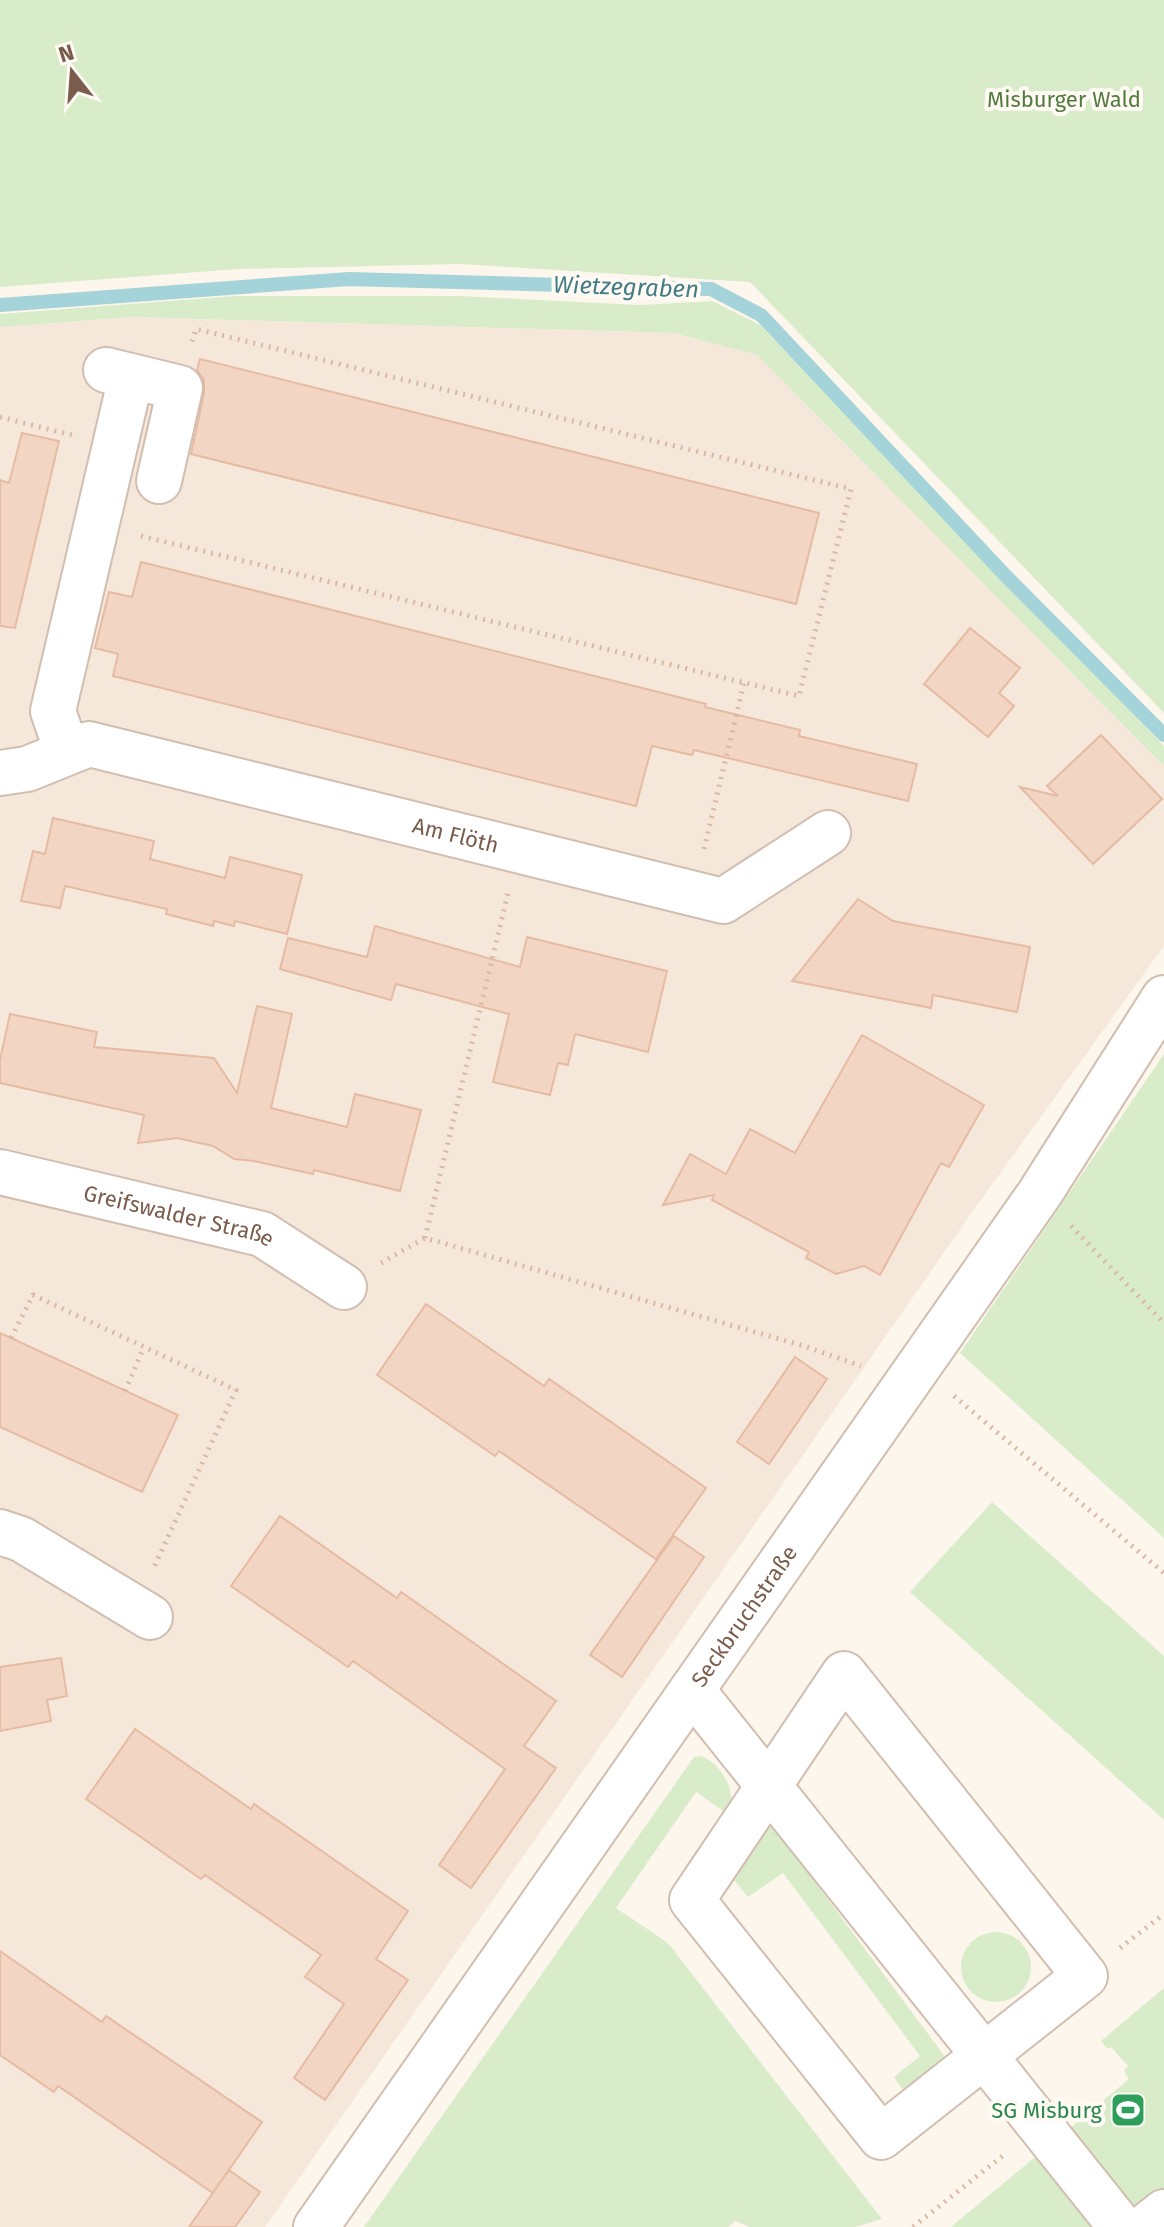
<svg xmlns="http://www.w3.org/2000/svg" width="1164" height="2227" viewBox="0 0 1164 2227" font-family="'Fira Sans',sans-serif">
	<style>
		.residential { fill: #f5e8da }
		.green { fill: #d8ecc9 }
		.lines { fill: none; stroke-linecap: round; stroke-linejoin: round }
		.stream { stroke: #a5d3da; stroke-width: 14 }
		.building { fill: #f3d5c3; stroke: #e6bba3; stroke-width: 2 }
		.minor-casing { stroke: #d1beb0; stroke-width: 48 }
		.path { stroke: #d9b8a5; stroke-width: 5; stroke-dasharray: 2 6; stroke-linecap: butt }
		.minor { stroke: #fff; stroke-width: 44 }
		.labels { text-anchor: middle; stroke-width: 8; stroke-linejoin: round; paint-order: stroke }
		.park-label { font-size: 22px; fill: #537a41; stroke: #fffaf3 }
		.street-label { font-size: 22px; fill: #7a5c4d; stroke: #fffaf3 }
		.leisure-label { font-size: 22px; fill: #27864d; stroke: #fffaf3; text-anchor: end }
		.water-label { font-size: 24px; font-style: italic; fill: #437c86; stroke: #fffaf3 }
	</style>
	<rect width="100%" height="100%" fill="#fdf6ec"/>
	<polygon class="residential" points="133,317 674,333 757,355 1164,766 1164,946 975,1208 265,2227 0,2227 0,327"/>
	<g class="green">
		<polygon points="0,0 1164,0 1164,713 750,282 460,264 238,269 0,287"/>
		<polygon points="235,296 459,296 640,305 712,301 760,325 1164,746 1164,766 757,355 674,333 133,317 0,327 0,314"/>
		<polygon points="1164,1054 1164,1538 960,1353"/>
		<polygon points="992,1502 1164,1656 1164,1820 910,1592"/>
		<path d="M700,1756C720,1762 735,1788 731,1808L728,1811L722,1810L696,1792L616,1908L668,1943L882,2219L855,2227H750L735,2221L728,2227H364L694,1757Z"/>
		<polygon points="771,1823 946,2058 903,2090 894,2077 920,2056 783,1873 748,1897 734,1880"/>
		<circle cx="996" cy="1967" r="35"/>
		<polygon points="1164,1988 1164,2227 951,2227 1129,2079 1124,2071 1128,2066 1111,2047 1108,2049 1101,2041"/>
	</g>
	<g class="lines">
		<polyline class="stream" points="0,305 349,279 711,289 761,315 1004,574 1164,735"/>
	</g>
	<g class="building">
		<polygon points="200,359 819,513 796,604 191,454 204,393 204,380 197,370"/>
		<polygon points="22,433 59,441 15,628 0,626 0,480 9,483"/>
		<polygon points="141,562 706,704 705,707 800,730 799,736 917,764 908,801 694,750 692,755 652,746 636,806 113,676 118,654 95,648 109,592 132,597"/>
		<polygon points="970,628 1020,668 999,693 1014,706 988,737 924,684"/>
		<polygon points="1101,735 1162,799 1093,864 1020,787 1058,796 1047,786"/>
		<polygon points="53,818 154,841 150,859 225,878 230,857 302,875 287,934 235,921 234,926 214,921 213,926 166,914 167,909 65,886 60,908 21,901 33,851 45,854"/>
		<polygon points="858,899 893,921 1030,947 1017,1012 933,995 931,1008 792,981"/>
		<polygon points="375,926 520,967 527,937 667,971 648,1052 575,1034 568,1065 558,1063 550,1095 493,1082 509,1014 396,984 391,1000 280,969 288,938 367,957"/>
		<polygon points="257,1006 292,1014 271,1108 347,1127 355,1094 421,1110 400,1191 314,1170 313,1174 254,1161 234,1159 213,1146 177,1138 138,1143 144,1115 0,1083 0,1060 10,1014 97,1032 94,1047 214,1058 237,1093"/>
		<polygon points="862,1035 984,1105 949,1167 941,1163 880,1275 864,1266 836,1274 806,1258 809,1252 712,1200 714,1195 663,1205 690,1154 726,1174 750,1129 795,1153"/>
		<polygon points="426,1304 544,1386 549,1379 706,1488 656,1559 499,1451 495,1456 377,1375"/>
		<polygon points="0,1333 178,1415 142,1492 0,1427"/>
		<polygon points="795,1357 827,1379 769,1464 737,1442"/>
		<polygon points="280,1516 397,1598 401,1592 556,1701 524,1746 556,1768 471,1888 439,1865 505,1769 353,1661 348,1667 231,1586"/>
		<polygon points="674,1536 704,1557 622,1677 590,1655"/>
		<polygon points="61,1658 67,1696 47,1700 51,1721 0,1731 0,1667"/>
		<polygon points="135,1729 251,1809 254,1804 408,1911 376,1959 408,1980 325,2100 294,2078 344,2004 305,1977 321,1955 205,1875 201,1879 86,1799"/>
		<polygon points="0,1951 102,2022 106,2016 262,2122 213,2193 58,2086 54,2092 0,2055"/>
		<polygon points="229,2170 260,2192 235,2227 189,2227"/>
	</g>
	<g class="lines">
		<defs>
			<g id="minor">
				<polyline points="106,370 180,388 159,481"/>
				<polyline points="67,752 53,711 131,377"/>
				<path id="s1" d="M0,773L27,769L89,744L723,901L828,833"/>
				<path id="s2" d="M0,1172L262,1234L344,1287"/>
				<polyline points="0,1532 21,1539 150,1617"/>
				<polygon points="844,1674 1085,1976 881,2137 692,1900"/>
				<polyline points="692,1690 1121,2227"/>
				<path id="s3" d="M316,2227L1040,1193L1164,998"/>
				<polyline points="1145,2227 1164,2212"/>
			</g>
		</defs>
		<use href="#minor" class="minor-casing"/>
		<g class="path">
			<polyline points="0,417 72,435"/>
			<polyline points="141,536 799,696 851,489 196,329 191,345"/>
			<polyline points="704,849 744,683"/>
			<polyline points="1071,1226 1164,1323"/>
			<polyline points="425,1238 508,893"/>
			<polyline points="381,1263 425,1238 804,1346 861,1366"/>
			<polyline points="11,1338 33,1295 236,1390 154,1567"/>
			<polyline points="125,1391 144,1347"/>
			<polyline points="954,1396 1164,1573"/>
			<polyline points="1120,1948 1164,1914"/>
			<polyline points="913,2227 1005,2154"/>
		</g>
		<use href="#minor" class="minor"/>
	</g>
	<defs>
		<symbol id="stadium-square" viewBox="-11 -11 22 22"><rect x="-9" y="-9" width="18" height="18" rx="4" fill="#2e9e5b" stroke="#fffaf3"/><path d="M0-5a6.5 5 0 1 0 0 10a6.5 5 0 1 0 0-10ZM-3.5-1.8h7v3.6h-7Z" fill="#fff"/></symbol>
	</defs>
	<g fill-rule="evenodd">
		<use href="#stadium-square" x="1108" y="2090" width="40" height="40"/>
	</g>
	<g class="labels">
		<g class="park-label">
			<text x="1064" y="107">Misburger Wald</text>
		</g>
		<g class="street-label">
			<text dy="8" stroke="none"><textPath href="#s1" startOffset="472">Am Flöth</textPath></text>
			<text dy="8" stroke="none"><textPath href="#s2" startOffset="184">Greifswalder Straße</textPath></text>
			<text dy="8" stroke="none"><textPath href="#s3" startOffset="746">Seckbruchstraße</textPath></text>
		</g>
		<g class="leisure-label">
			<text x="1102" y="2118">SG Misburg</text>
		</g>
		<g class="water-label">
			<text transform="translate(626 287) rotate(2)" y="8">Wietzegraben</text>
		</g>
	</g>
	<g transform="translate(72 72) rotate(343)" stroke="#fffaf3" stroke-width="6" paint-order="stroke">
	<path d="M0-6L14 30L0 20L-14 30Z" fill="#7a5c4d"/>
	<text y="-12" font-size="22" font-weight="bold" text-anchor="middle" fill="#7a5c4d">N</text>
	</g>
</svg>
